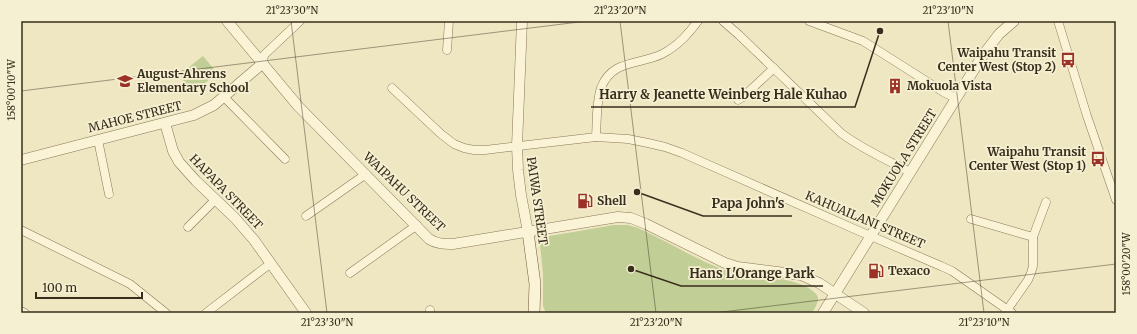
<svg xmlns="http://www.w3.org/2000/svg" width="1137" height="334" viewBox="0 0 1137 334" font-family="Merriweather,serif">
	<style>
		.green { fill: #c1ce96 }
		.lines { fill: none; stroke-linecap: round; stroke-linejoin: round }
		.minor-casing { stroke: #8a7859; stroke-width: 9 }
		.tertiary-casing { stroke: #8a7859; stroke-width: 11 }
		.secondary-casing { stroke: #6c593c; stroke-width: 12 }
		.minor { stroke: #faf3d6; stroke-width: 8 }
		.tertiary { stroke: #faf3d6; stroke-width: 10 }
		.secondary { stroke: #faf3d6; stroke-width: 11 }
		.ticks { fill: none; stroke: #392e1d; stroke-width: 1; stroke-opacity: 0.45 }
		.labels { text-anchor: middle; stroke-width: 3.5; stroke-linejoin: round; paint-order: stroke }
		.poi-label { font-size: 12px; font-weight: bold; fill: #392e1d; stroke: #f6f0d2; text-anchor: start }
		.street-label { font-size: 12px; fill: #392e1d; stroke: #f6f0d2 }
		.leader { fill: none; stroke: #392e1d; stroke-width: 1.5 }
		.callout-dot { fill: #392e1d; stroke: #f6f0d2; stroke-width: 1.5 }
		.callout-label { font-size: 13px; text-anchor: middle; font-weight: bold; fill: #392e1d; stroke: #f6f0d2; stroke-width: 3.5; stroke-linejoin: round; paint-order: stroke }
		.neatline { fill: none; stroke: #392e1d; stroke-width: 1.5 }
		.ticks-label { font-size: 10px; text-anchor: middle; fill: #392e1d }
	</style>
	<rect width="100%" height="100%" fill="#efe6c2"/>
	<g class="green">
		<polygon points="203,56 217,73 193,93 179,75"/>
		<path d="M614,225H628L638,228C655,236 671,244 687,253C707,263 724,272 746,275C767,278 798,278 814,292C822,298 816,306 812,313H546L543,306V273L540,245L541,241L544,237Z"/>
	</g>
	<g class="lines">
		<defs>
			<g id="minor">
				<path d="M723,21L739,35L841,133C862,149 887,160 910,172"/>
				<polyline points="809,21 863,41 945,93 956,98"/>
				<polyline points="1058,21 1087,116 1116,200"/>
				<polyline points="447,50 449,21"/>
				<polyline points="263,63 264,55 300,21"/>
				<polyline points="392,88 441,134 454,144 464,148 474,150 485,150 596,137 628,139 648,143 665,147 682,153 859,231 941,266 952,271 1012,313"/>
				<polyline points="224,97 285,159"/>
				<polyline points="738,100 743,97 774,68"/>
				<path d="M596,137C597,121 596,103 601,88C612,59 640,65 662,54C678,46 688,34 698,21"/>
				<polyline points="98,140 109,194"/>
				<polyline points="306,216 366,174"/>
				<polyline points="971,219 1033,237"/>
				<polyline points="188,227 216,199"/>
				<polyline points="21,230 130,284 166,313"/>
				<polyline points="350,273 417,225"/>
				<polyline points="430,310 430,313"/>
				<polyline points="21,311 25,313"/>
				<polyline points="206,313 271,263"/>
				<polyline points="1005,313 1028,280 1031,273 1033,266 1033,237 1046,202"/>
			</g>
			<g id="tertiary">
				<path d="M227,21L298,106L429,239C437,244 444,244 453,244L618,217L631,218L646,224L725,263L738,267L801,275L819,283L864,313"/>
				<polyline points="522,21 517,146 518,170 521,195 528,232"/>
				<polyline points="165,123 173,151 179,162 196,181 235,218 254,240 306,313"/>
				<polyline points="21,160 194,115 214,105 263,63"/>
				<polyline points="823,313 983,55 999,34 1014,21"/>
			</g>
			<polyline id="secondary" points="528,232 535,284 534,313"/>
		</defs>
		<use href="#minor" class="minor-casing"/>
		<use href="#tertiary" class="tertiary-casing"/>
		<use href="#secondary" class="secondary-casing"/>
		<use href="#minor" class="minor"/>
		<use href="#tertiary" class="tertiary"/>
		<use href="#secondary" class="secondary"/>
	</g>
	<path class="ticks" d="M291,21L327,313M620,21L656,313M948,21L984,313M21,91L587,21M714,313L1116,264"/>
	<defs>
		<symbol id="bus-bare" viewBox="-9 -9 18 18"><path d="M-5-6H5V4H4V6H2V4H-2V6H-4V4H-5ZM-3.5-4V0h7V-4ZM-3.5 1.2v1.5H-2V1.2ZM2 1.2v1.5H3.5V1.2Z" fill="#9b3227" stroke="#f6f0d2" stroke-width="2.5" paint-order="stroke"/></symbol>
		<symbol id="school-bare" viewBox="-9 -9 18 18"><path d="M0-5L7-2L0 1L-7-2ZM-4 1L0 2.5L4 1V4Q0 6-4 4Z" fill="#9b3227" stroke="#f6f0d2" stroke-width="2.5" paint-order="stroke"/></symbol>
		<symbol id="building-bare" viewBox="-9 -9 18 18"><path d="M-4-6H4V6H1V3H-1V6H-4ZM-2.5-4.3h1.7v1.8h-1.7ZM.8-4.3h1.7v1.8H.8ZM-2.5-1h1.7V.8h-1.7ZM.8-1h1.7V.8H.8Z" fill="#9b3227" stroke="#f6f0d2" stroke-width="2.5" paint-order="stroke"/></symbol>
		<symbol id="fuel-bare" viewBox="-9 -9 18 18"><path d="M-5.5-6h7V0h2V4h1.3V-2.5L3-4.5l.8-.8L6-3V5H2.5V1h-1V6h-7ZM-4.2-4.7v3.2H.2V-4.7Z" fill="#9b3227" stroke="#f6f0d2" stroke-width="2.5" paint-order="stroke"/></symbol>
	</defs>
	<g fill-rule="evenodd">
		<use href="#bus-bare" x="1057" y="49" width="22" height="22"/>
		<use href="#school-bare" x="114" y="70" width="22" height="22"/>
		<use href="#building-bare" x="884" y="75" width="22" height="22"/>
		<use href="#bus-bare" x="1087" y="148" width="22" height="22"/>
		<use href="#fuel-bare" x="574" y="190" width="22" height="22"/>
		<use href="#fuel-bare" x="865" y="260" width="22" height="22"/>
	</g>
	<g class="labels">
		<g class="poi-label">
			<text x="1056" y="57" text-anchor="end">Waipahu Transit<tspan x="1056" dy="14">Center West (Stop 2)</tspan></text>
			<text x="137" y="78">August-Ahrens<tspan x="137" dy="14">Elementary School</tspan></text>
			<text x="907" y="90">Mokuola Vista</text>
			<text x="1086" y="156" text-anchor="end">Waipahu Transit<tspan x="1086" dy="14">Center West (Stop 1)</tspan></text>
			<text x="597" y="205">Shell</text>
			<text x="888" y="275">Texaco</text>
		</g>
		<g class="street-label">
			<text transform="translate(135 117) rotate(-14)" y="4">MAHOE STREET</text>
			<text transform="translate(904 158) rotate(-58)" y="4">MOKUOLA STREET</text>
			<text transform="translate(226 192) rotate(46)" y="4">HAPAPA STREET</text>
			<text transform="translate(404 192) rotate(44)" y="4">WAIPAHU STREET</text>
			<text transform="translate(537 201) rotate(82)" y="4">PAIWA STREET</text>
			<text transform="translate(865 220) rotate(23)" y="4">KAHUAILANI STREET</text>
		</g>
	</g>
	<path class="leader" d="M880 31L855 107H591M637 192L703 216H792M631 269L681 286H823"/>
	<g class="callout-dot">
		<circle cx="880" cy="31" r="4"/>
		<circle cx="637" cy="192" r="4"/>
		<circle cx="631" cy="269" r="4"/>
	</g>
	<g class="callout-label">
		<text x="723" y="99">Harry &amp; Jeanette Weinberg Hale Kuhao</text>
		<text x="748" y="208">Papa John's</text>
		<text x="752" y="278">Hans L'Orange Park</text>
	</g>
	<rect width="1137" height="334" fill="none" stroke="#f6f0d2" stroke-width="44"/>
	<path d="M36 292v6h106v-6" fill="none" stroke="#392e1d" stroke-width="2"/>
	<text x="42" y="292" font-size="12" fill="#392e1d" stroke="#f6f0d2" stroke-width="3" paint-order="stroke">100 m</text>
	<rect x="22" y="22" width="1093" height="290" class="neatline"/>
	<g class="ticks-label">
		<text x="292" y="14">21°23'30"N</text>
		<text x="620" y="14">21°23'20"N</text>
		<text x="948" y="14">21°23'10"N</text>
		<text transform="translate(11 90) rotate(-90)" y="4">158°00'10"W</text>
		<text transform="translate(1126 264) rotate(-90)" y="4">158°00'20"W</text>
		<text x="327" y="326">21°23'30"N</text>
		<text x="656" y="326">21°23'20"N</text>
		<text x="984" y="326">21°23'10"N</text>
	</g>
</svg>
